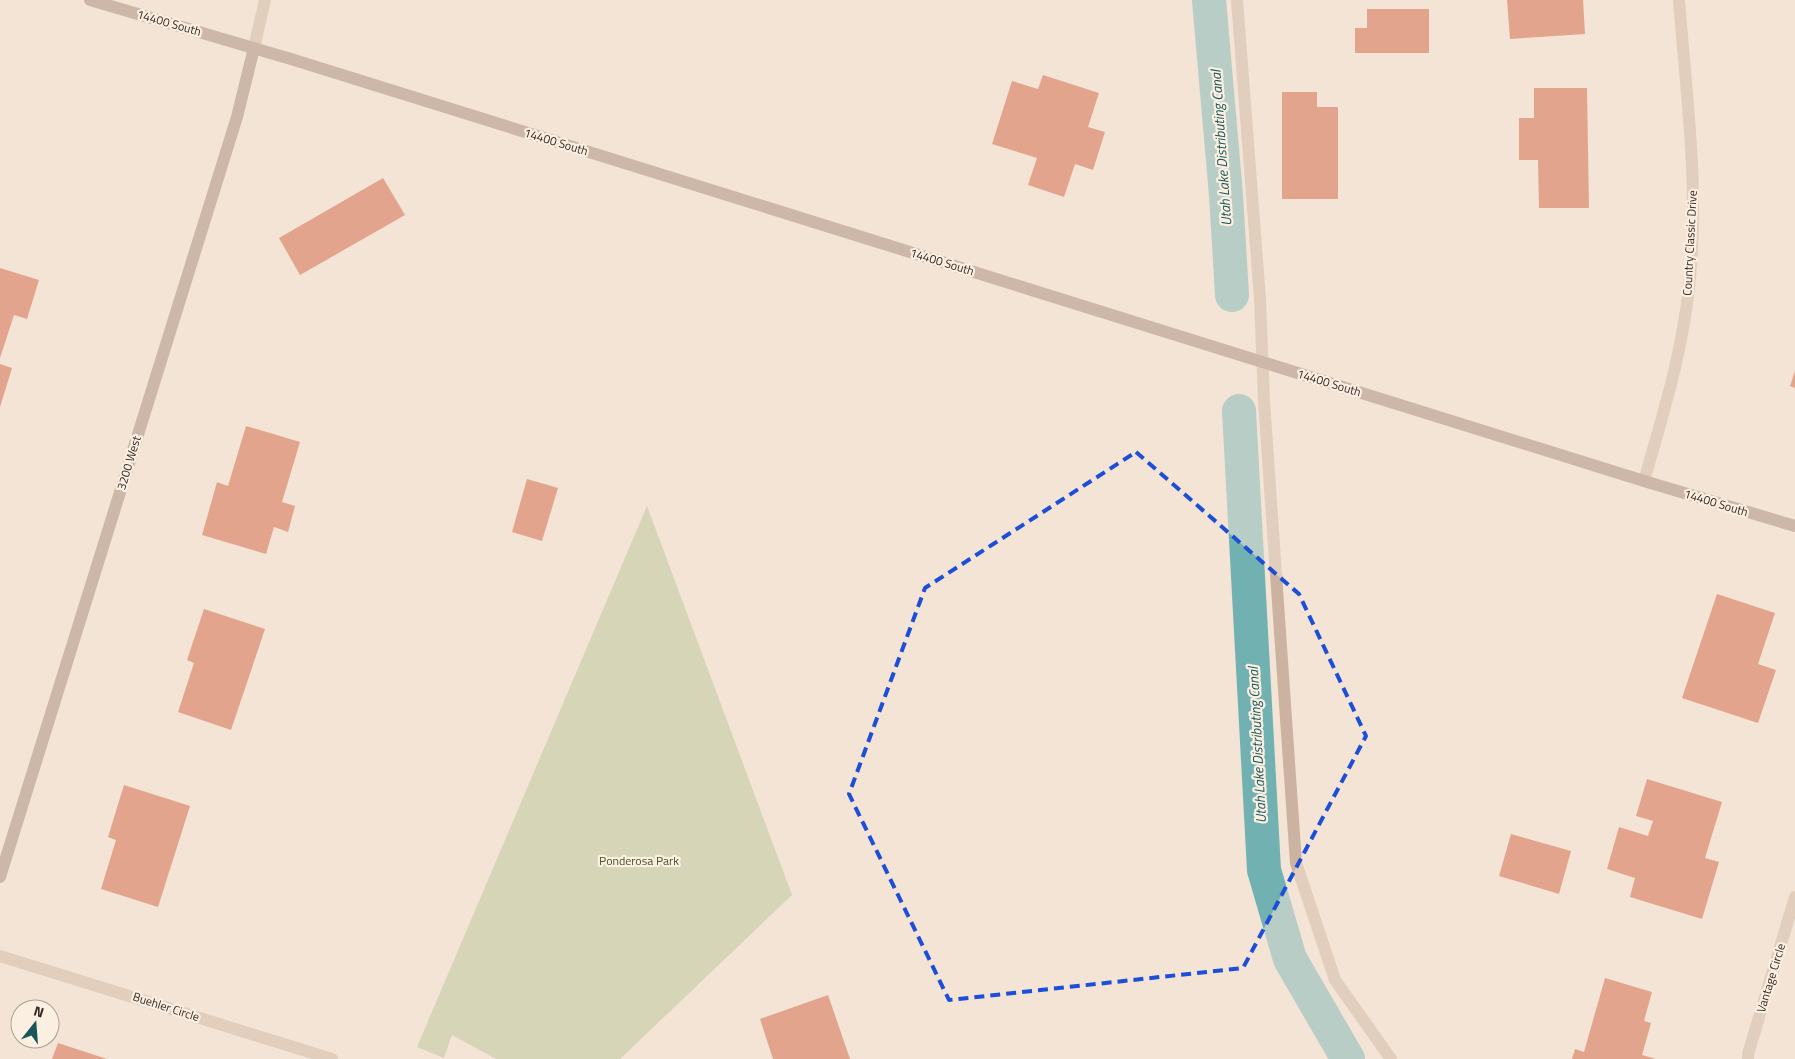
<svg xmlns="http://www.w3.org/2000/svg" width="1795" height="1059" viewBox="0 0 1795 1059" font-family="'Titillium Web',sans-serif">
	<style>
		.green { fill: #b5c395 }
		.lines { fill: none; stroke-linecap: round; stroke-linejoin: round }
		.canal { stroke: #72b1b2; stroke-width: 34 }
		.building { fill: #d15836 }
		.lane { stroke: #ccb3a1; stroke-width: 12 }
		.street { stroke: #ccb3a1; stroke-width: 12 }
		.secondary { stroke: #9f8272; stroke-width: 12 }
		.marked { fill: none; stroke: #1d4ed8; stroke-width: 4; stroke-dasharray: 10 6; stroke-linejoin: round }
		.labels { text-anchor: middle; stroke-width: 4.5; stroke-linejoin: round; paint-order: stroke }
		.street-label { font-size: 12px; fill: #352925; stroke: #fbefe2 }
		.park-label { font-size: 12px; fill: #455526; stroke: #fbefe2 }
		.water-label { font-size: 14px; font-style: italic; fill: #17575a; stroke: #fbefe2 }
	</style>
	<rect width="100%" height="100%" fill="#f3e4d6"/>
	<polygon class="green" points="647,506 792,895 620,1059 496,1059 452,1035 444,1058 417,1047"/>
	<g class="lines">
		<g class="canal">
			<polyline points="1209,0 1226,195 1232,295"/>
			<polyline points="1239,411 1264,870 1290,959 1348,1059"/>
		</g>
	</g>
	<g class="building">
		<polygon points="1507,0 1583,0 1585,34 1510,39"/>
		<polygon points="1367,9 1429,9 1429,53 1355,53 1355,28 1367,28"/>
		<polygon points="1043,75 1099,93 1088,127 1105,132 1093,170 1075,164 1064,197 1028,185 1037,158 992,144 1012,81 1038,89"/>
		<polygon points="1534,88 1587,88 1589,208 1539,208 1538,160 1519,160 1519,118 1534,118"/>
		<polygon points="1282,92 1317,92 1317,107 1338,107 1338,199 1282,199"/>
		<polygon points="383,178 405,215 300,275 279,238"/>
		<polygon points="0,268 39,280 27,319 14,315 0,358"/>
		<polygon points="0,364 12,368 0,407"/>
		<polygon points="1795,371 1795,388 1790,386"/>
		<polygon points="246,426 300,442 282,502 295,506 288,532 274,527 266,554 202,535 217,482 228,486"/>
		<polygon points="527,479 558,488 542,541 512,532"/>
		<polygon points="1717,594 1775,613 1758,664 1776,670 1758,723 1682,698"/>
		<polygon points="204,609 265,629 231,730 178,712 194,663 187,660"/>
		<polygon points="1647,779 1722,802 1705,858 1719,862 1702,919 1630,897 1635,878 1607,869 1619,827 1648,836 1653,821 1636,816"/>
		<polygon points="124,785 190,806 158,907 101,889 116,840 108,837"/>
		<polygon points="1511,834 1571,851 1559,894 1499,876"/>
		<polygon points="1605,978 1652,992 1644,1021 1651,1023 1642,1055 1656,1059 1572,1059 1575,1049 1584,1052"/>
		<polygon points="828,995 850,1059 773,1059 760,1019"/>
		<polygon points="58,1043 107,1059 52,1059"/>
	</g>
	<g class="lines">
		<polyline class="lane" points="1237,0 1260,299 1264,401 1296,863 1335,980 1391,1059"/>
		<g class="street">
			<polyline points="254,48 265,0"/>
			<path d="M1644,481C1663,414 1684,348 1690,277C1699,185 1686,92 1679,0"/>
			<polyline points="0,956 332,1059"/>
			<polyline points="1748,1059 1748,1054 1795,897"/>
		</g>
		<g class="secondary">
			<polyline points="90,0 291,59 1644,481 1795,526"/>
			<polyline points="0,877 237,117 254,48"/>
		</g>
	</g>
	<path d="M0 0H1795V1059H0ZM1136,452L1299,594L1366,736L1243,968L949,1000L849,794L925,588Z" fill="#f3e4d6" fill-opacity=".55" fill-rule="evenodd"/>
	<path class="marked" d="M1136,452L1299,594L1366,736L1243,968L949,1000L849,794L925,588Z"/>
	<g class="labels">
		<g class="street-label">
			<text transform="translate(169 23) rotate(16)" y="4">14400 South</text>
			<text transform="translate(556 142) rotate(17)" y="4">14400 South</text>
			<text transform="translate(1690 243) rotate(-87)" y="4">Country Classic Drive</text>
			<text transform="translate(942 262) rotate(17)" y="4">14400 South</text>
			<text transform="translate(1329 383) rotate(17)" y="4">14400 South</text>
			<text transform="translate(129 463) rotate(-73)" y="4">3200 West</text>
			<text transform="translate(1716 503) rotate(17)" y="4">14400 South</text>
			<text transform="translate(1771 978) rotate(-73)" y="4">Vantage Circle</text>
			<text transform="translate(166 1007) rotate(18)" y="4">Buehler Circle</text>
		</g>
		<g class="park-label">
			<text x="639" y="865">Ponderosa Park</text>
		</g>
		<g class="water-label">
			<text transform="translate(1221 148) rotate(-94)" y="5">Utah Lake Distributing Canal</text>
			<text transform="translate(1257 745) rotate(-93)" y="5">Utah Lake Distributing Canal</text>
		</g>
	</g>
	<g transform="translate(35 1024) rotate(17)"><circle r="24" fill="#fbefe2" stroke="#aca096"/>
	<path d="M0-4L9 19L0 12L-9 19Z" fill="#17575a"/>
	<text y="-8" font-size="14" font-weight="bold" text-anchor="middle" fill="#352925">N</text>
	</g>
</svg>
